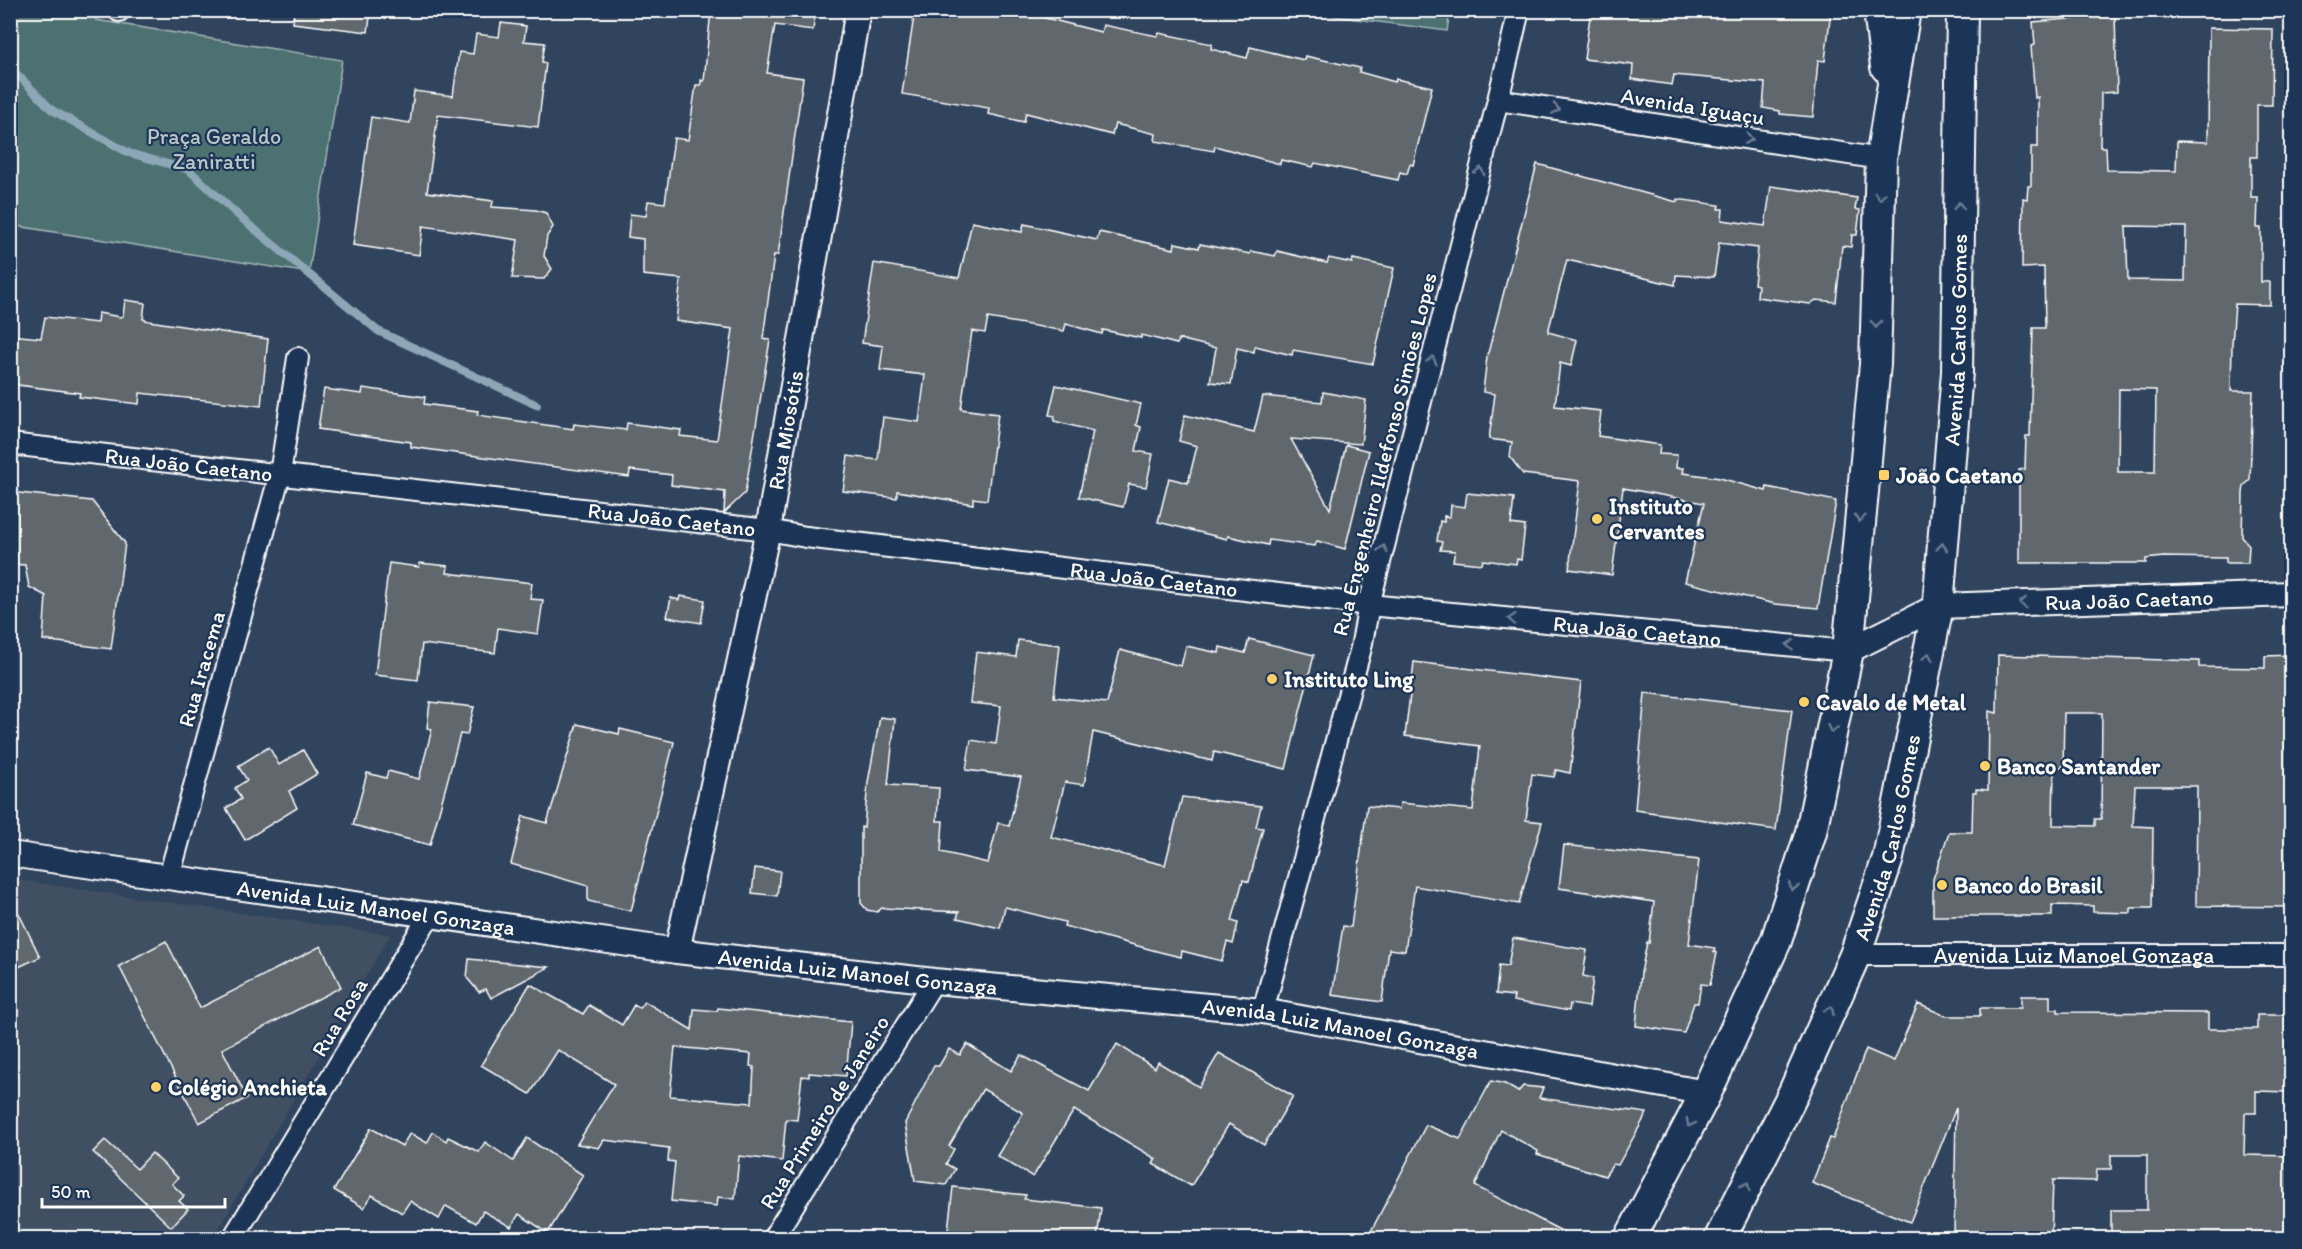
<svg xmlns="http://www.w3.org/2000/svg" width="2302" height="1249" viewBox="0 0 2302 1249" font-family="Itim,sans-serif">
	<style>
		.built { fill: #3f4f62 }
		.green { fill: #4d7071; stroke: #a6b8b8; stroke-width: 1.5 }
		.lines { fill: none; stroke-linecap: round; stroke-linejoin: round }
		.stream { stroke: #8da7b7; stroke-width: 8 }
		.building { fill: #61686d; stroke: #fff; stroke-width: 1.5; fill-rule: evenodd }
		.minor-casing { stroke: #fff; stroke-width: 24 }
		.tertiary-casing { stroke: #fff; stroke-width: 28 }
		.primary-casing { stroke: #fff; stroke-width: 34 }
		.minor { stroke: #1d3557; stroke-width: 20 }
		.tertiary { stroke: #1d3557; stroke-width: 24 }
		.primary { stroke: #1d3557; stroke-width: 30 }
		.oneway { stroke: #6c7c92 }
		.poi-dot { fill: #ffd166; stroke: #1d3557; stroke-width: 2 }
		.labels { text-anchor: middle; stroke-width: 4.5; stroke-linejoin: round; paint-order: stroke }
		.street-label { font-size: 22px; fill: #fff; stroke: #1d3557 }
		.park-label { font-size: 22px; fill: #b8c6c6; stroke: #1d3557 }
		.poi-label { font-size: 22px; font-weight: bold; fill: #fff; stroke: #1d3557; text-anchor: start }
	</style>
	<rect width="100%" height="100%" fill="#31445e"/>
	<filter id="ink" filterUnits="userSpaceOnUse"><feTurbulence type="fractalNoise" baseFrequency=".0167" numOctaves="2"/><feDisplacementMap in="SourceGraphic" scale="12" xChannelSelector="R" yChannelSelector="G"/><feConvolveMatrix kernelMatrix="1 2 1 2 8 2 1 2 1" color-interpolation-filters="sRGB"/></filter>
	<g filter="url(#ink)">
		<polygon class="built" points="11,879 390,935 213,1238 11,1238"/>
		<g class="green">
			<polygon points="10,11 95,11 96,20 342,60 309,273 11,225"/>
			<polygon points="1295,11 1450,11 1447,31"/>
		</g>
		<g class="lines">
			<polyline class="stream" points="10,67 52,110 129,153 189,170 241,218 378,331 537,405"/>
		</g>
		<g class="building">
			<polygon points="294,10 371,10 368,32 293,23"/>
			<polygon points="711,10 816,10 813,30 775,25 767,73 803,78 778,255 774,255 763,339 770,340 745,493 724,513 725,492 671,485 672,475 630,470 629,477 411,447 411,442 318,429 324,389 362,394 363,388 425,397 424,404 478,411 477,415 573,429 574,424 626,430 627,423 681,430 680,436 717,440 733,329 676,321 681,279 643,275 643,239 628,237 630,214 646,216 648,201 665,203 674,138 688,140 696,85 701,85 701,80 704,81"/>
			<polygon points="915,10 1014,10 1101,32 1103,25 1157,36 1159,33 1212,44 1211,49 1247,58 1250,47 1304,60 1305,56 1360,68 1359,72 1395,82 1396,79 1432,87 1413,165 1410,164 1407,174 1400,172 1398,180 1315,163 1313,167 1281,160 1280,164 1215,146 1214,151 1155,141 1156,134 1115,124 1112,135 1026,113 1024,122 988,114 989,108 902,94"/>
			<polygon points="1591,10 1831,10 1825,61 1818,60 1813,117 1780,114 1780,111 1763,108 1765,83 1674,75 1672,85 1632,79 1633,65 1584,59"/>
			<path d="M2115,15L2117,92L2101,93L2100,147H2106L2107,170L2176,171L2177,141L2208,142L2209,28L2273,29L2272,105H2257V157H2251V198H2258L2257,228H2261V282H2270V305L2235,304L2232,344L2231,391H2253L2250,480L2244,486L2243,493L2242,537L2249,545L2248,563H2226V558L2163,557L2146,559V563H2019V470L2025,469L2026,436H2030L2033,328H2045L2044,267L2022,268L2023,198L2027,199L2028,186H2031V147H2038V97L2035,98L2031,46L2035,45L2033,22ZM2126,226L2186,227L2185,281L2128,280ZM2119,389L2156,390L2155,472H2118Z"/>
			<polygon points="501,23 526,26 524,41 545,43 542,62 546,63 538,127 438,115 427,192 493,201 492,207 536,210 546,213 553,227 547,236 544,256 552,269 544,279 512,278 518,240 423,226 419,255 353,245 371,117 410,123 414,91 453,96 459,52 473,54 476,34 499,37"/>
			<polygon points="1537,164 1677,202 1677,199 1719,205 1718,209 1723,209 1722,220 1765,226 1771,186 1857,198 1855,209 1860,210 1857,235 1852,235 1851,247 1842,246 1836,302 1816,300 1810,304 1757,297 1758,285 1754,284 1758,248 1719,243 1714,277 1676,275 1675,285 1567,260 1548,332 1577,340 1571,366 1560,363 1555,406 1601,411 1598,436 1660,445 1659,454 1677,455 1676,468 1684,468 1683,473 1720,478 1766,491 1767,487 1836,501 1818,608 1775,604 1685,582 1704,503 1623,488 1612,575 1569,569 1580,481 1523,474 1510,457 1512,442 1489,439 1495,394 1483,392 1487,357"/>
			<polygon points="972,222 1022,232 1024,224 1097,240 1099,232 1174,249 1175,243 1199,248 1200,244 1250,254 1251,251 1275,256 1277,251 1327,263 1329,258 1352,263 1353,259 1394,268 1373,364 1293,350 1292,355 1255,346 1254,352 1237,348 1231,384 1210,382 1216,348 1179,339 1177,344 1141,335 1141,338 1103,330 1102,334 1066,324 1064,331 988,318 985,333 972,331 961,409 998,414 987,500 973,498 973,504 897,491 897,498 843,491 848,456 878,460 883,417 919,422 925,375 880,370 883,346 862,343 874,263 959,278"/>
			<polygon points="125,300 145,303 143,319 149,321 268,339 261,406 140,393 139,404 79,397 80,393 10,384 10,335 41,338 45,317 97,323 98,313 120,317 123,316"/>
			<polygon points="1056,385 1141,404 1136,425 1141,427 1136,451 1153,454 1146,487 1129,484 1123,507 1079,497 1093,431 1054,421 1055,416 1049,415"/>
			<polygon points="1323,392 1366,400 1361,444 1291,439 1330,509 1346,445 1369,451 1345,549 1317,541 1315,546 1269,540 1268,545 1228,536 1227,539 1158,522 1169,478 1188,483 1197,446 1179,441 1185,415 1254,432 1263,396 1322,402"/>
			<polygon points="10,492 92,501 125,543 111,649 43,640 46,596 29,587 25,565 10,564"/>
			<polygon points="1467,493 1514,498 1511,524 1525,526 1521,560 1517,559 1516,564 1483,560 1482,564 1453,561 1455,551 1440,550 1442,542 1437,541 1440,521 1444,522 1444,516 1450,517 1451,505 1465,507"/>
			<polygon points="389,563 419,567 420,563 448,566 447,573 532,583 530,599 543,600 538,634 498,628 495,653 422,644 418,680 375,675"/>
			<polygon points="680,596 705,600 701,623 667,617 671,598 679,600"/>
			<polygon points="1249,639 1314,655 1286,769 1214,752 1212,761 1093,732 1084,785 1065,782 1051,837 1165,865 1182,797 1261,806 1256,827 1263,828 1249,882 1243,880 1232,921 1238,923 1233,944 1227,942 1222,961 1182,951 1181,957 1160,952 1064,926 1065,922 1005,907 1000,928 957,918 959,912 882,908 877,912 867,910 861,903 861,827 864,828 868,782 880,717 895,719 888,785 939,788 937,821 943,821 941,852 988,863 998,823 1009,826 1021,777 966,770 971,740 996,744 1001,706 970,703 976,652 1016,657 1018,640 1060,645 1054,697 1107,703 1120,650 1181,666 1186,646 1219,653 1220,647 1245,653"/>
			<path d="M1998,655L2199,661V667L2265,668V656L2292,655V907L2196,906L2197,786H2135L2133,826L2153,827L2152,908H2131V913L2093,912V906L2052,905V916H1933V879L1949,832H1972L1973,792H1976V789L1988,790L1989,711L1997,713ZM2064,713H2102L2101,819H2095V826L2053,825L2054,767H2063Z"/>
			<polygon points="1414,662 1581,682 1570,773 1556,770 1554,777 1532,774 1526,820 1542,822 1519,904 1415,886 1405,951 1389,949 1382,1002 1332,995 1343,926 1351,927 1367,806 1399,809 1400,803 1473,810 1480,746 1405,736"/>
			<polygon points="1645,693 1792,710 1776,830 1635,810"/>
			<polygon points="430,702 474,707 467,735 460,734 430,845 353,825 367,773 386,778 388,771 419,779 432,729 427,728"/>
			<polygon points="577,724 619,734 620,729 674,742 631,911 588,901 588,886 511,864 523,816 547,823"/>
			<polygon points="269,747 279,765 303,750 317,774 289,791 297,808 245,840 226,808 241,799 235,788 247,780 238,766"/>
			<polygon points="1564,845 1699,860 1689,944 1715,948 1714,952 1717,953 1710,985 1701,984 1698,1003 1694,1003 1684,1033 1636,1026 1641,973 1647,942 1649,943 1654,902 1559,888"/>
			<polygon points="755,868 780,871 777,896 752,893"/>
			<polygon points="10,895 40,957 10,971"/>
			<polygon points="1513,938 1587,950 1583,976 1593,978 1589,1007 1570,1004 1569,1011 1513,1001 1514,996 1496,994 1499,965 1508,966"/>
			<polygon points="166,941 200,1008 321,946 341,987 222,1049 247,1098 199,1123 119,966"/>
			<polygon points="469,959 549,967 491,998 486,989 479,992 467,978"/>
			<path d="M530,984L583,1014L589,1005L622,1025L634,1005L640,1008L644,1001L692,1030L694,1009L717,1011L718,1008L851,1022L846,1076L809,1073V1077L802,1076L797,1120L786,1119L782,1161L739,1156L735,1199L718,1197L717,1206L671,1201L675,1162L668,1161L669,1148L604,1140L599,1148L577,1144L614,1084L558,1050L530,1094L481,1065ZM675,1047L751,1054L750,1066L754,1067L752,1103L670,1096Z"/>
			<polygon points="2021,996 2050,996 2050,1009 2058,1009 2058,1012 2208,1013 2208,1029 2257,1029 2257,1015 2292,1015 2290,1092 2256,1091 2256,1113 2245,1113 2244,1155 2292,1156 2292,1239 2111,1239 2111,1210 2147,1210 2147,1155 2111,1155 2111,1169 2097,1169 2096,1181 2053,1180 2051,1239 1954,1239 1956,1108 1910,1222 1812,1183 1830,1138 1833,1139 1866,1049 1894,1061 1918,1004 1946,1016 1980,1016 1980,1008 2021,1008"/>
			<polygon points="967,1044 1011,1071 1021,1055 1089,1091 1117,1044 1155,1068 1158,1062 1199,1087 1219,1053 1293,1096 1264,1145 1229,1124 1191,1186 1153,1164 1156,1159 1074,1110 1033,1177 997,1156 1023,1113 983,1089 949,1146 954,1149 946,1164 955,1169 946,1185 915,1181 905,1123 934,1066 939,1066 949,1049 960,1055"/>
			<polygon points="1491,1081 1505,1084 1518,1092 1523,1086 1543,1088 1539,1098 1647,1113 1618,1165 1613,1164 1605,1176 1537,1154 1538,1151 1501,1130 1475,1186 1577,1239 1367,1239 1426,1125 1460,1139"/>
			<polygon points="371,1128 402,1146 410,1133 427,1143 433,1132 446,1141 448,1137 479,1152 485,1142 513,1161 527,1138 583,1175 548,1233 519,1214 511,1227 483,1211 476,1223 446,1206 439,1219 410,1201 402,1213 372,1195 364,1208 334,1190"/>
			<polygon points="105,1140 137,1169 152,1153 178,1178 172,1184 184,1196 179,1201 188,1209 171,1227 93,1152"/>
			<polygon points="953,1187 1026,1195 1024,1199 1101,1208 1097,1239 947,1239"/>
		</g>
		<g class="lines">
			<defs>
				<g id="minor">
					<polyline points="119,11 120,10"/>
					<polyline points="1498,100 1881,159"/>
					<path id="s1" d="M10,444L768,530L806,537L1369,605L1848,651"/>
					<polyline points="169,877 280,474 298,358"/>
					<path id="s2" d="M1855,955H2292"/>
					<polyline points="1263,1011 1361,648 1369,605 1498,100 1519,10"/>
					<polyline points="233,1238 431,913"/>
					<polyline points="773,1238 934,981"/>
				</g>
				<g id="tertiary">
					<path id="s3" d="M1848,651L1938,606L2292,594"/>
					<path id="s4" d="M10,854L677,951L934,981L1263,1011L1706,1093"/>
					<path id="s5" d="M677,951L768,530L858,10"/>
				</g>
				<g id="primary">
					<polyline points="1879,10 1886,67"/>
					<polyline points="1630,1238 1706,1093 1776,941 1811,832 1848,651 1875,364 1881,159 1905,10"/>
					<path id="s6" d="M1720,1238L1793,1094L1855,955L1888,858L1938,606L1957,372L1962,10"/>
				</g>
			</defs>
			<use href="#minor" class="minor-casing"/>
			<use href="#tertiary" class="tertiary-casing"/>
			<use href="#primary" class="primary-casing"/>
			<use href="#minor" class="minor"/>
			<use href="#tertiary" class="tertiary"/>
			<use href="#primary" class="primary"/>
		</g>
		<defs><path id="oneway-chevron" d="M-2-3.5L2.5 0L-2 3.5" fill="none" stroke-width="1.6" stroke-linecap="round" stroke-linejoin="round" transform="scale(1.5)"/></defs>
		<g class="oneway">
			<use href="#oneway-chevron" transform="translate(1556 109) rotate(9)"/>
			<use href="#oneway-chevron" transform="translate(1749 139) rotate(9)"/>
			<use href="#oneway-chevron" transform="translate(1480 171) rotate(-76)"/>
			<use href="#oneway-chevron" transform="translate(1880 196) rotate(92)"/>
			<use href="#oneway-chevron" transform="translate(1959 206) rotate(-89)"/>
			<use href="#oneway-chevron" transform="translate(1876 324) rotate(91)"/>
			<use href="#oneway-chevron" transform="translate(1432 360) rotate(-76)"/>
			<use href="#oneway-chevron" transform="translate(1860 518) rotate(95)"/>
			<use href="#oneway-chevron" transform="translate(1942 547) rotate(-85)"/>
			<use href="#oneway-chevron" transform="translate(1383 549) rotate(-76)"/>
			<use href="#oneway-chevron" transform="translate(2023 603) rotate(178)"/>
			<use href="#oneway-chevron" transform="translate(1512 619) rotate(-175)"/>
			<use href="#oneway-chevron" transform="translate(1790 645) rotate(-175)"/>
			<use href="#oneway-chevron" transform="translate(1928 657) rotate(-79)"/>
			<use href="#oneway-chevron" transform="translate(1832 729) rotate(102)"/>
			<use href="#oneway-chevron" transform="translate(1793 887) rotate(108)"/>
			<use href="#oneway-chevron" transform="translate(1830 1010) rotate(-66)"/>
			<use href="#oneway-chevron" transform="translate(1690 1123) rotate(118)"/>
			<use href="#oneway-chevron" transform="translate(1746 1186) rotate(-63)"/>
		</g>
	</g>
	<g class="poi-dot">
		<rect x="1878" y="469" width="12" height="12" rx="3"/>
		<circle cx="1597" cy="519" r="6"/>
		<circle cx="1272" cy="679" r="6"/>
		<circle cx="1804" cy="702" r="6"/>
		<circle cx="1985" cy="766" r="6"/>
		<circle cx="1942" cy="885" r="6"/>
		<circle cx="156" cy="1087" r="6"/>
	</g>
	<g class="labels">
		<g class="street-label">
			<text transform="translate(1693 106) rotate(9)" y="8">Avenida Iguaçu</text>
			<text dy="8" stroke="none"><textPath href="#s6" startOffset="940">Avenida Carlos Gomes</textPath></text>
			<text dy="8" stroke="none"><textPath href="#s5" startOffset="532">Rua Miosótis</textPath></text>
			<text transform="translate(1384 454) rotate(-76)" y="8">Rua Engenheiro Ildefonso Simões Lopes</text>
			<text dy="8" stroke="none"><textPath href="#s1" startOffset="180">Rua João Caetano</textPath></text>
			<text dy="8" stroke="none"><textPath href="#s1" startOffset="666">Rua João Caetano</textPath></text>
			<text dy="8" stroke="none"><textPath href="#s1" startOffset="1152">Rua João Caetano</textPath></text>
			<text dy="8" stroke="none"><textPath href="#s3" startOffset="292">Rua João Caetano</textPath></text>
			<text dy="8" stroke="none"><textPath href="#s1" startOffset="1638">Rua João Caetano</textPath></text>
			<text transform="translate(201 669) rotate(-74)" y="8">Rua Iracema</text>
			<text dy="8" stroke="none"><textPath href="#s6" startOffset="436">Avenida Carlos Gomes</textPath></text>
			<text dy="8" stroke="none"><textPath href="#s4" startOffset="370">Avenida Luiz Manoel Gonzaga</textPath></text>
			<text dy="8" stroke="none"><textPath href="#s2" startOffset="219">Avenida Luiz Manoel Gonzaga</textPath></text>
			<text dy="8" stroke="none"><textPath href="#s4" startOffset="856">Avenida Luiz Manoel Gonzaga</textPath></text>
			<text transform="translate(339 1017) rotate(-59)" y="8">Rua Rosa</text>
			<text dy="8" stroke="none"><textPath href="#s4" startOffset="1342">Avenida Luiz Manoel Gonzaga</textPath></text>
			<text transform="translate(824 1112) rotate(-58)" y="8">Rua Primeiro de Janeiro</text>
		</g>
		<g class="park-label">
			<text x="214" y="144">Praça Geraldo<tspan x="214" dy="25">Zaniratti</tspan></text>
		</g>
		<g class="poi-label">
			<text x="1896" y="483">João Caetano</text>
			<text x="1609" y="514">Instituto<tspan x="1609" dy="25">Cervantes</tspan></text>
			<text x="1284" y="687">Instituto Ling</text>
			<text x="1816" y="710">Cavalo de Metal</text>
			<text x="1997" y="774">Banco Santander</text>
			<text x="1954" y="893">Banco do Brasil</text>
			<text x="168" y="1095">Colégio Anchieta</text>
		</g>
	</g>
	<rect width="2302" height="1249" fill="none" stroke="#1d3557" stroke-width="36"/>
	<rect x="18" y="18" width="2266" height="1213" fill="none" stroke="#fff" stroke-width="2" filter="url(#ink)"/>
	<path d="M42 1198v9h183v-9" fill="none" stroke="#ffffff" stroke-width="3"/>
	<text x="51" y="1198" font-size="18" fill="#ffffff" stroke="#1d3557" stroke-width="4.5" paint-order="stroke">50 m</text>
</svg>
